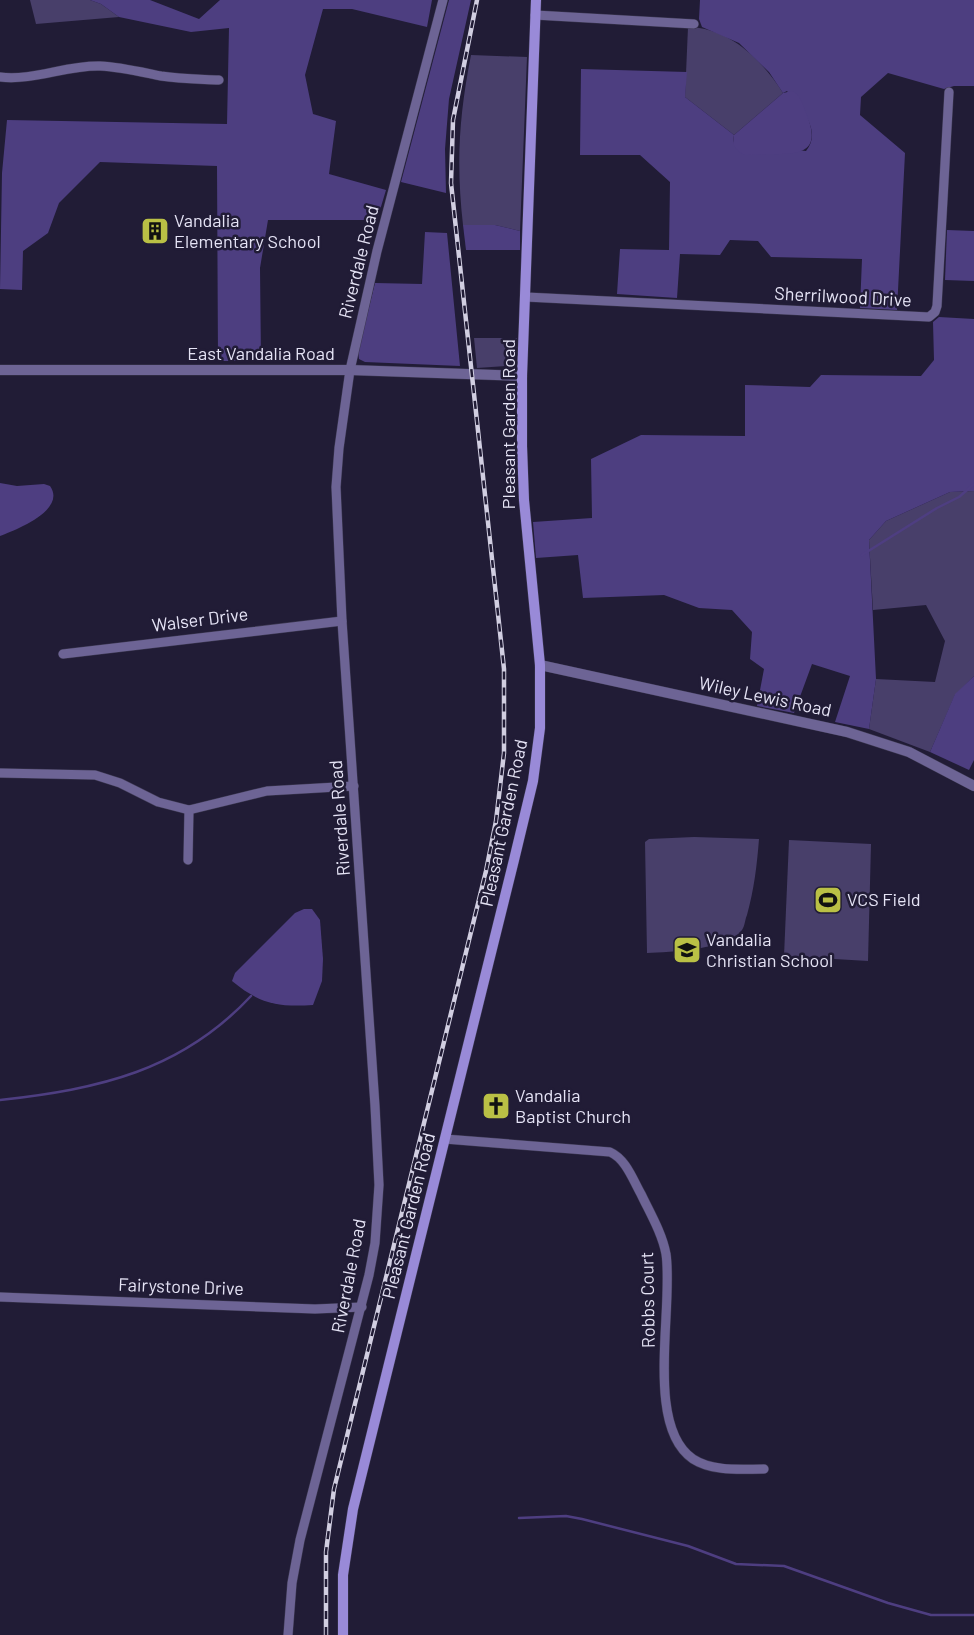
<svg xmlns="http://www.w3.org/2000/svg" width="974" height="1635" viewBox="0 0 974 1635" font-family="Barlow,sans-serif">
	<style>
		.green { fill: #483f6a }
		.forest { fill: #4d3e80 }
		.water { fill: #4e3e81 }
		.lines { fill: none; stroke-linecap: round; stroke-linejoin: round }
		.stream { stroke: #4e3e81; stroke-width: 2.5 }
		.minor-casing { stroke: #3c3851; stroke-width: 10 }
		.tertiary-casing { stroke: #3c3851; stroke-width: 11 }
		.secondary-casing { stroke: #3c3851; stroke-width: 11 }
		.minor { stroke: #6d6495; stroke-width: 9 }
		.tertiary { stroke: #6d6495; stroke-width: 10 }
		.secondary { stroke: #998ad8; stroke-width: 10 }
		.rail-casing { stroke: #d1cee1; stroke-width: 4.5 }
		.rail { stroke: #211c36; stroke-width: 2.5; stroke-dasharray: 8; stroke-linecap: butt }
		.labels { text-anchor: middle; stroke-width: 5; stroke-linejoin: round; paint-order: stroke }
		.poi-label { font-size: 18px; fill: #e5e3f5; stroke: #211c36; text-anchor: start }
		.street-label { font-size: 18px; fill: #e5e3f5; stroke: #211c36 }
	</style>
	<rect width="100%" height="100%" fill="#211c36"/>
	<g class="green">
		<polygon points="30,0 90,0 101,4 119,17 36,24"/>
		<path d="M688,27C730,28 762,60 783,93L734,135L685,97Z"/>
		<path d="M471,55L527,57L520,231L495,225H463C456,163 459,116 471,55Z"/>
		<polygon points="474,338 517,338 516,357 506,366 477,368"/>
		<polygon points="974,491 974,676 955,695 930,752 869,729 876,679 935,682 945,641 926,605 873,610 869,540 886,521 950,492"/>
		<path d="M694,837L759,839C757,865 754,890 747,915C745,919 745,926 742,930C727,950 670,952 647,953L645,842L649,839Z"/>
		<polygon points="789,840 871,844 868,961 784,956"/>
	</g>
	<g class="forest">
		<polygon points="90,0 150,0 199,19 220,0 432,0 427,27 352,9 323,9 305,75 313,114 336,121 329,174 386,190 377,220 268,220 260,268 261,361 218,361 217,166 100,162 59,203 48,233 23,251 22,290 0,289 2,173 7,120 227,124 229,28 191,32 119,17 101,4"/>
		<polygon points="449,0 471,0 449,99 445,149 446,193 401,182"/>
		<path d="M700,0H974V86H954L944,89L888,73L861,97L860,115L905,153L897,310L860,308L862,259L771,257L758,241L730,240L720,255L680,254L677,298L617,294L620,249L669,250L670,182L640,155H580L581,69L687,72L685,97L734,135L733,143L806,151C823,130 800,108 787,91L783,93L769,72L739,43L702,27L699,19Z"/>
		<polygon points="463,225 495,225 520,231 520,250 466,250"/>
		<polygon points="947,230 974,231 974,281 945,280"/>
		<polygon points="425,232 447,233 460,366 365,362 359,359 358,351 375,283 422,284"/>
		<polygon points="939,317 974,319 974,491 950,492 886,521 869,540 876,679 869,729 835,722 850,676 812,664 794,713 757,706 764,669 750,659 752,632 732,610 699,608 664,595 583,598 578,555 536,558 533,522 592,518 591,459 641,435 745,436 745,385 810,387 821,375 921,376 934,360 933,322"/>
		<polygon points="974,676 974,760 969,770 930,752 955,694"/>
	</g>
	<g class="water">
		<path d="M792,91C800,94 803,105 806,113C822,151 803,155 770,154C762,154 750,156 743,154C738,152 735,147 733,143L734,135L783,93Z"/>
		<path d="M0,483L17,486L44,484L50,486C67,510 16,530 0,536Z"/>
		<path d="M304,909H312L320,920L323,959L322,981L313,1005C277,1007 260,1004 232,981L235,973L295,913Z"/>
	</g>
	<g class="lines">
		<g class="stream">
			<polyline points="862,555 937,508 959,497 974,484"/>
			<path d="M0,1100C99,1089 181,1071 251,996"/>
			<polyline points="519,1518 566,1516 582,1519 688,1546 736,1564 784,1566 888,1603 931,1615 974,1615"/>
		</g>
		<defs>
			<g id="minor">
				<polyline points="535,15 694,24"/>
				<path d="M0,77C34,81 66,65 100,66C121,67 141,72 161,76C180,79 199,79 219,80"/>
				<polyline points="526,297 929,317 935,312 937,306 949,92"/>
				<polyline points="63,654 342,621"/>
				<polyline points="0,773 95,775 120,783 158,802 189,810 267,791 354,786"/>
				<polyline points="188,860 189,810"/>
				<path d="M445,1139L610,1152C626,1159 633,1180 641,1194C650,1213 662,1233 666,1254C674,1307 644,1426 693,1459C713,1472 741,1469 764,1469"/>
				<polyline points="0,1297 315,1309 362,1307"/>
				<polyline points="288,1635 292,1583 300,1540 369,1275 375,1243 379,1185 375,1106 342,621 336,487 339,448 350,370 377,251 443,0"/>
			</g>
			<g id="tertiary">
				<polyline points="0,370 350,370 522,376"/>
				<polyline points="540,665 847,732 909,752 974,786"/>
			</g>
			<polyline id="secondary" points="343,1635 343,1575 353,1509 514,860 533,781 540,728 540,665 524,500 522,446 522,376 536,0"/>
		</defs>
		<use href="#minor" class="minor-casing"/>
		<use href="#tertiary" class="tertiary-casing"/>
		<use href="#secondary" class="secondary-casing"/>
		<use href="#minor" class="minor"/>
		<use href="#tertiary" class="tertiary"/>
		<use href="#secondary" class="secondary"/>
		<defs>
			<polyline id="rail" points="326,1635 326,1552 334,1489 486,871 496,821 504,753 504,669 451,183 453,120 477,0"/>
		</defs>
		<use href="#rail" class="rail-casing"/>
		<use href="#rail" class="rail"/>
	</g>
	<defs>
		<symbol id="building-square" viewBox="-11 -11 22 22"><rect x="-9" y="-9" width="18" height="18" rx="4" fill="#bac045" stroke="#211c36"/><path d="M-4-6H4V6H1V3H-1V6H-4ZM-2.5-4.3h1.7v1.8h-1.7ZM.8-4.3h1.7v1.8H.8ZM-2.5-1h1.7V.8h-1.7ZM.8-1h1.7V.8H.8Z" fill="#111"/></symbol>
		<symbol id="stadium-square" viewBox="-11 -11 22 22"><rect x="-9" y="-9" width="18" height="18" rx="4" fill="#bac045" stroke="#211c36"/><path d="M0-5a6.5 5 0 1 0 0 10a6.5 5 0 1 0 0-10ZM-3.5-1.8h7v3.6h-7Z" fill="#111"/></symbol>
		<symbol id="school-square" viewBox="-11 -11 22 22"><rect x="-9" y="-9" width="18" height="18" rx="4" fill="#bac045" stroke="#211c36"/><path d="M0-5L7-2L0 1L-7-2ZM-4 1L0 2.5L4 1V4Q0 6-4 4Z" fill="#111"/></symbol>
		<symbol id="church-square" viewBox="-11 -11 22 22"><rect x="-9" y="-9" width="18" height="18" rx="4" fill="#bac045" stroke="#211c36"/><path d="M-1.2-6h2.4v3.5h3.3v2.4h-3.3V6h-2.4V-.1h-3.3v-2.4h3.3Z" fill="#111"/></symbol>
	</defs>
	<g fill-rule="evenodd">
		<use href="#building-square" x="139" y="215" width="32" height="32"/>
		<use href="#stadium-square" x="812" y="884" width="32" height="32"/>
		<use href="#school-square" x="671" y="934" width="32" height="32"/>
		<use href="#church-square" x="480" y="1090" width="32" height="32"/>
	</g>
	<g class="labels">
		<g class="poi-label">
			<text x="174" y="227">Vandalia<tspan x="174" dy="21">Elementary School</tspan></text>
			<text x="847" y="906">VCS Field</text>
			<text x="706" y="946">Vandalia<tspan x="706" dy="21">Christian School</tspan></text>
			<text x="515" y="1102">Vandalia<tspan x="515" dy="21">Baptist Church</tspan></text>
		</g>
		<g class="street-label">
			<text transform="translate(359 262) rotate(-76)" y="6">Riverdale Road</text>
			<text transform="translate(843 297) rotate(3)" y="6">Sherrilwood Drive</text>
			<text x="261" y="360">East Vandalia Road</text>
			<text transform="translate(509 424) rotate(-90)" y="6">Pleasant Garden Road</text>
			<text transform="translate(200 620) rotate(-7)" y="6">Walser Drive</text>
			<text transform="translate(765 697) rotate(12)" y="6">Wiley Lewis Road</text>
			<text transform="translate(340 818) rotate(-94)" y="6">Riverdale Road</text>
			<text transform="translate(504 823) rotate(-78)" y="6">Pleasant Garden Road</text>
			<text transform="translate(409 1216) rotate(-76)" y="6">Pleasant Garden Road</text>
			<text transform="translate(349 1276) rotate(-79)" y="6">Riverdale Road</text>
			<text transform="translate(181 1287) rotate(2)" y="6">Fairystone Drive</text>
			<text transform="translate(648 1300) rotate(-91)" y="6">Robbs Court</text>
		</g>
	</g>
</svg>
